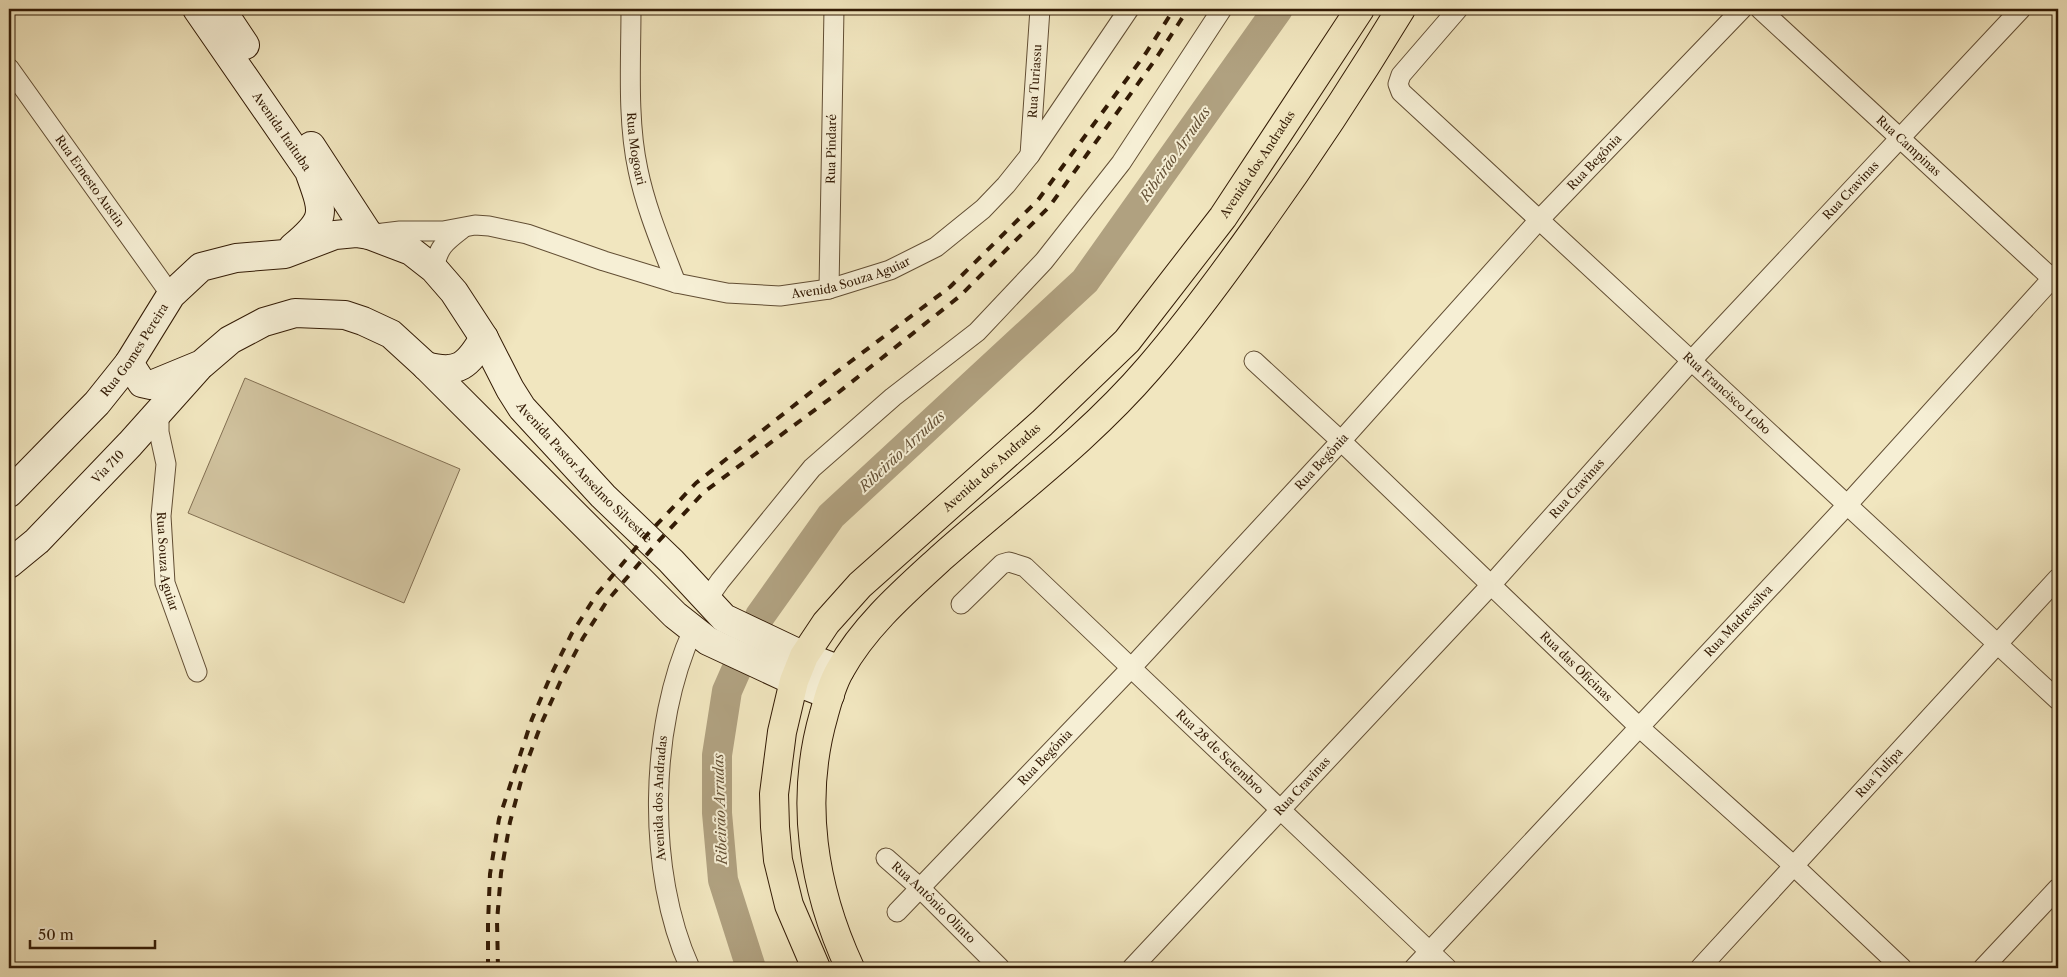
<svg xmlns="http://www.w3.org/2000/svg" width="2067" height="977" viewBox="0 0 2067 977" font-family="'Libre Caslon Text',serif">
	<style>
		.green { fill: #d1c39f; stroke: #826f52 }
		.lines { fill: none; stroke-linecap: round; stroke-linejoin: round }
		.river { stroke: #b0a180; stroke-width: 30 }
		.minor-casing { stroke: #624e34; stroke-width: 21 }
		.secondary-casing { stroke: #331b05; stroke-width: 30 }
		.primary-casing { stroke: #331b05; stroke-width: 30 }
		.minor { stroke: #f6efd5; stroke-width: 19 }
		.secondary { stroke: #f6efd5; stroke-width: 28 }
		.primary { stroke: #f1e6bf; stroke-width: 28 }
		.rail { stroke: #331b05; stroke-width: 4; stroke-dasharray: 9 9; stroke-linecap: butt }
		.labels { text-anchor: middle; stroke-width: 4; stroke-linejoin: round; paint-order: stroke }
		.street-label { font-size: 12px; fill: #331b05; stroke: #f6efd5 }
		.water-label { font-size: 14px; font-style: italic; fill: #655136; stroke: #f6efd5 }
	</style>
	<rect width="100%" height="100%" fill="#f1e6bf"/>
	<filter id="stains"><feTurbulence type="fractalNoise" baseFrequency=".004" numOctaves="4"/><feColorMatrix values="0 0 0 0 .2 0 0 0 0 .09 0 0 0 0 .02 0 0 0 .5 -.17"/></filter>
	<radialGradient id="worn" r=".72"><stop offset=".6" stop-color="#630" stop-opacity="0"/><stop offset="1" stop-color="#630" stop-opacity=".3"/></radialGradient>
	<polygon class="green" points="245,378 460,469 404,603 188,513"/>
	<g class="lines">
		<polyline class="river" points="751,968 723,880 717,813 717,755 727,691 760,616 831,516 1085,281 1278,9"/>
		<defs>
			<g id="minor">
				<path id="s1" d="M631,9C631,60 627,120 638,170C646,209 662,246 676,283"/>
				<path id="s2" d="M1458,9L1401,75L1398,84L1401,92L2058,700"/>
				<path id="s3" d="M1760,9L2058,284"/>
				<path id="s4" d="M9,68L171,295"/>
				<path id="s5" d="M1030,155L1040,9"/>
				<path id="s6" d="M375,234L400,231H443L475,225L489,226L527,234L604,261L676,283L727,293L780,296L829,289L890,270L936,247L983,209L1006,185L1030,155L1129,9"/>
				<path d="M434,269C438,247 445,242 462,229"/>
				<path id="s7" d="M829,289L834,9"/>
				<path id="s8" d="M1254,361L1341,441L1639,727L1794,866L1902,968"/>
				<path id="s9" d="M159,412V432L166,464L161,516L165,583L197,672"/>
				<polyline points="706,601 720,581 812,468 893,397 977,332 1044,261 1121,163 1222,9"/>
				<path id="s10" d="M961,604L1002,564L1009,562L1025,567L1447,968"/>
				<path id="s11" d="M886,858L919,887L1000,968"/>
				<path id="s12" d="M897,912L1132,667L1341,441L1538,221L1742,9"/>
				<path id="s13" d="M690,968C646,871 649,726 693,630"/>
				<path id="s14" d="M1132,968L1491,585L1692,360L2021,9"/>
				<path id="s15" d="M1414,968L1848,504L2058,272"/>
				<path id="s16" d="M1700,968L2058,578"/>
				<polyline points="1983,968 2058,888"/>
			</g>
			<g id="secondary">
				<path id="s17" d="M197,9L309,171C324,213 328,218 293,247"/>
				<polyline points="221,9 245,45"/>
				<polyline points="311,146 369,235"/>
				<polyline points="129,363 142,383 151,385 202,364 230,340 264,322 295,313 345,315 363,321 391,334 426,366 675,615 708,641 794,681 830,695"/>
				<path d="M426,366C459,375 468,365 484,338"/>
				<path id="s18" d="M9,493L97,403L129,363L171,295L201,267L236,258L285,254L335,235L356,233L369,235L411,251L434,269L454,292L484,338L510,389L522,408L603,496L671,561L724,618L804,656L840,670"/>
				<path id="s19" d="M9,564L37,541L130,444L198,368"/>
			</g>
			<g id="primary">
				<path id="s20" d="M816,968L789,905L778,860L775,827L774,794L782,732L794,681L804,656L826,623L860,585L1042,423L1127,341L1223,217L1360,9"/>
				<path d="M850,968C813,888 799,800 824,714C828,699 832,684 840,670C865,625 906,590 943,556C1013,494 1088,439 1149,368C1188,323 1223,275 1257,227C1308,156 1356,83 1401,9"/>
			</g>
		</defs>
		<use href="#minor" class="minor-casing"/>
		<use href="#secondary" class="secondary-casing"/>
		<use href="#primary" class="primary-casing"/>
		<use href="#minor" class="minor"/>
		<use href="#secondary" class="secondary"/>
		<use href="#primary" class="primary"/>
		<g class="rail">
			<polyline points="488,968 488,923 490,874 499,819 532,719 552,673 572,633 597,594 645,537 696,483 830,377 950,287 1038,200 1146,53 1174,9"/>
			<polyline points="498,968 497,921 501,873 510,822 524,770 542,722 562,678 583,638 607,601 655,545 704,492 839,392 960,296 1049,207 1155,60 1188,9"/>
		</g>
	</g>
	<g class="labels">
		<g class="street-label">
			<text dy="4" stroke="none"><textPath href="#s5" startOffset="74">Rua Turiassu</textPath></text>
			<text dy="4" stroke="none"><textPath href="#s17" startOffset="149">Avenida Itaituba</textPath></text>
			<text dy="4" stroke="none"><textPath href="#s3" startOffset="202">Rua Campinas</textPath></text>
			<text dy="4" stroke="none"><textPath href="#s1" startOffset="140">Rua Mogoari</textPath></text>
			<text dy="4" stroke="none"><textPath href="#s7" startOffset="140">Rua Pindaré</textPath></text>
			<text dy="4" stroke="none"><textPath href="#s12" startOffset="1024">Rua Begônia</textPath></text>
			<text dy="4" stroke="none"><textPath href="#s20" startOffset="995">Avenida dos Andradas</textPath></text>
			<text dy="4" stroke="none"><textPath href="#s4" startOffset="139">Rua Ernesto Austin</textPath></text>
			<text dy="4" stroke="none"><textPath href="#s14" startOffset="1059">Rua Cravinas</textPath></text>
			<text dy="4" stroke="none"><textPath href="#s6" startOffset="489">Avenida Souza Aguiar</textPath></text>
			<text dy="4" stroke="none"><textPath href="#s18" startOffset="191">Rua Gomes Pereira</textPath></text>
			<text dy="4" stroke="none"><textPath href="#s2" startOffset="549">Rua Francisco Lobo</textPath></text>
			<text dy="4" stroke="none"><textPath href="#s12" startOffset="619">Rua Begônia</textPath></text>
			<text dy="4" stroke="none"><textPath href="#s19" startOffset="139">Via 710</textPath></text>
			<text dy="4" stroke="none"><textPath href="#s20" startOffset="590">Avenida dos Andradas</textPath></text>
			<text dy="4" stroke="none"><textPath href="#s18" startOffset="800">Avenida Pastor Anselmo Silvestre</textPath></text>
			<text dy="4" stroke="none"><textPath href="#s14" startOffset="654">Rua Cravinas</textPath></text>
			<text dy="4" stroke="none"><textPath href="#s9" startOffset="151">Rua Souza Aguiar</textPath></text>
			<text dy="4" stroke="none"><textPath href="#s15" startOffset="475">Rua Madressilva</textPath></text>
			<text dy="4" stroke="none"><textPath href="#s8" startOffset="444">Rua das Oficinas</textPath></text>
			<text dy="4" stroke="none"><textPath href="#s10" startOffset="350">Rua 28 de Setembro</textPath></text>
			<text dy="4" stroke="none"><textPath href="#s12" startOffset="214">Rua Begônia</textPath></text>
			<text dy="4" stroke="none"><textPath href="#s16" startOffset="265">Rua Tulipa</textPath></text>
			<text dy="4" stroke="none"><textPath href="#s14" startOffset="249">Rua Cravinas</textPath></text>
			<text dy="4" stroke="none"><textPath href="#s13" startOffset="174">Avenida dos Andradas</textPath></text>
			<text dy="4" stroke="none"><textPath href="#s11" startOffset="65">Rua Antônio Olinto</textPath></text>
		</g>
		<g class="water-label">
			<text transform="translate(1175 154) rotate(-55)" y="5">Ribeirão Arrudas</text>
			<text transform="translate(902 451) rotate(-43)" y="5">Ribeirão Arrudas</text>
			<text transform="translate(720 809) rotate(-92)" y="5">Ribeirão Arrudas</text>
		</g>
	</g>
	<rect width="2067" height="977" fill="none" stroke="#f1e6bf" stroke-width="30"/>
	<rect x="10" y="10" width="2047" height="957" fill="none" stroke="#331b05" stroke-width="2.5"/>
	<rect x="15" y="15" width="2037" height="947" fill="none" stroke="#331b05"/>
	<path d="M30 940v8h125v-8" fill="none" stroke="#331b05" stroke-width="2.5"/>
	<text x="38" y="940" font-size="15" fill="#331b05" stroke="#f6efd5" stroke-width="4" paint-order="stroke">50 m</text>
	<rect width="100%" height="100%" filter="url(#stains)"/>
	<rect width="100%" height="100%" fill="url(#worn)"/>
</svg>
